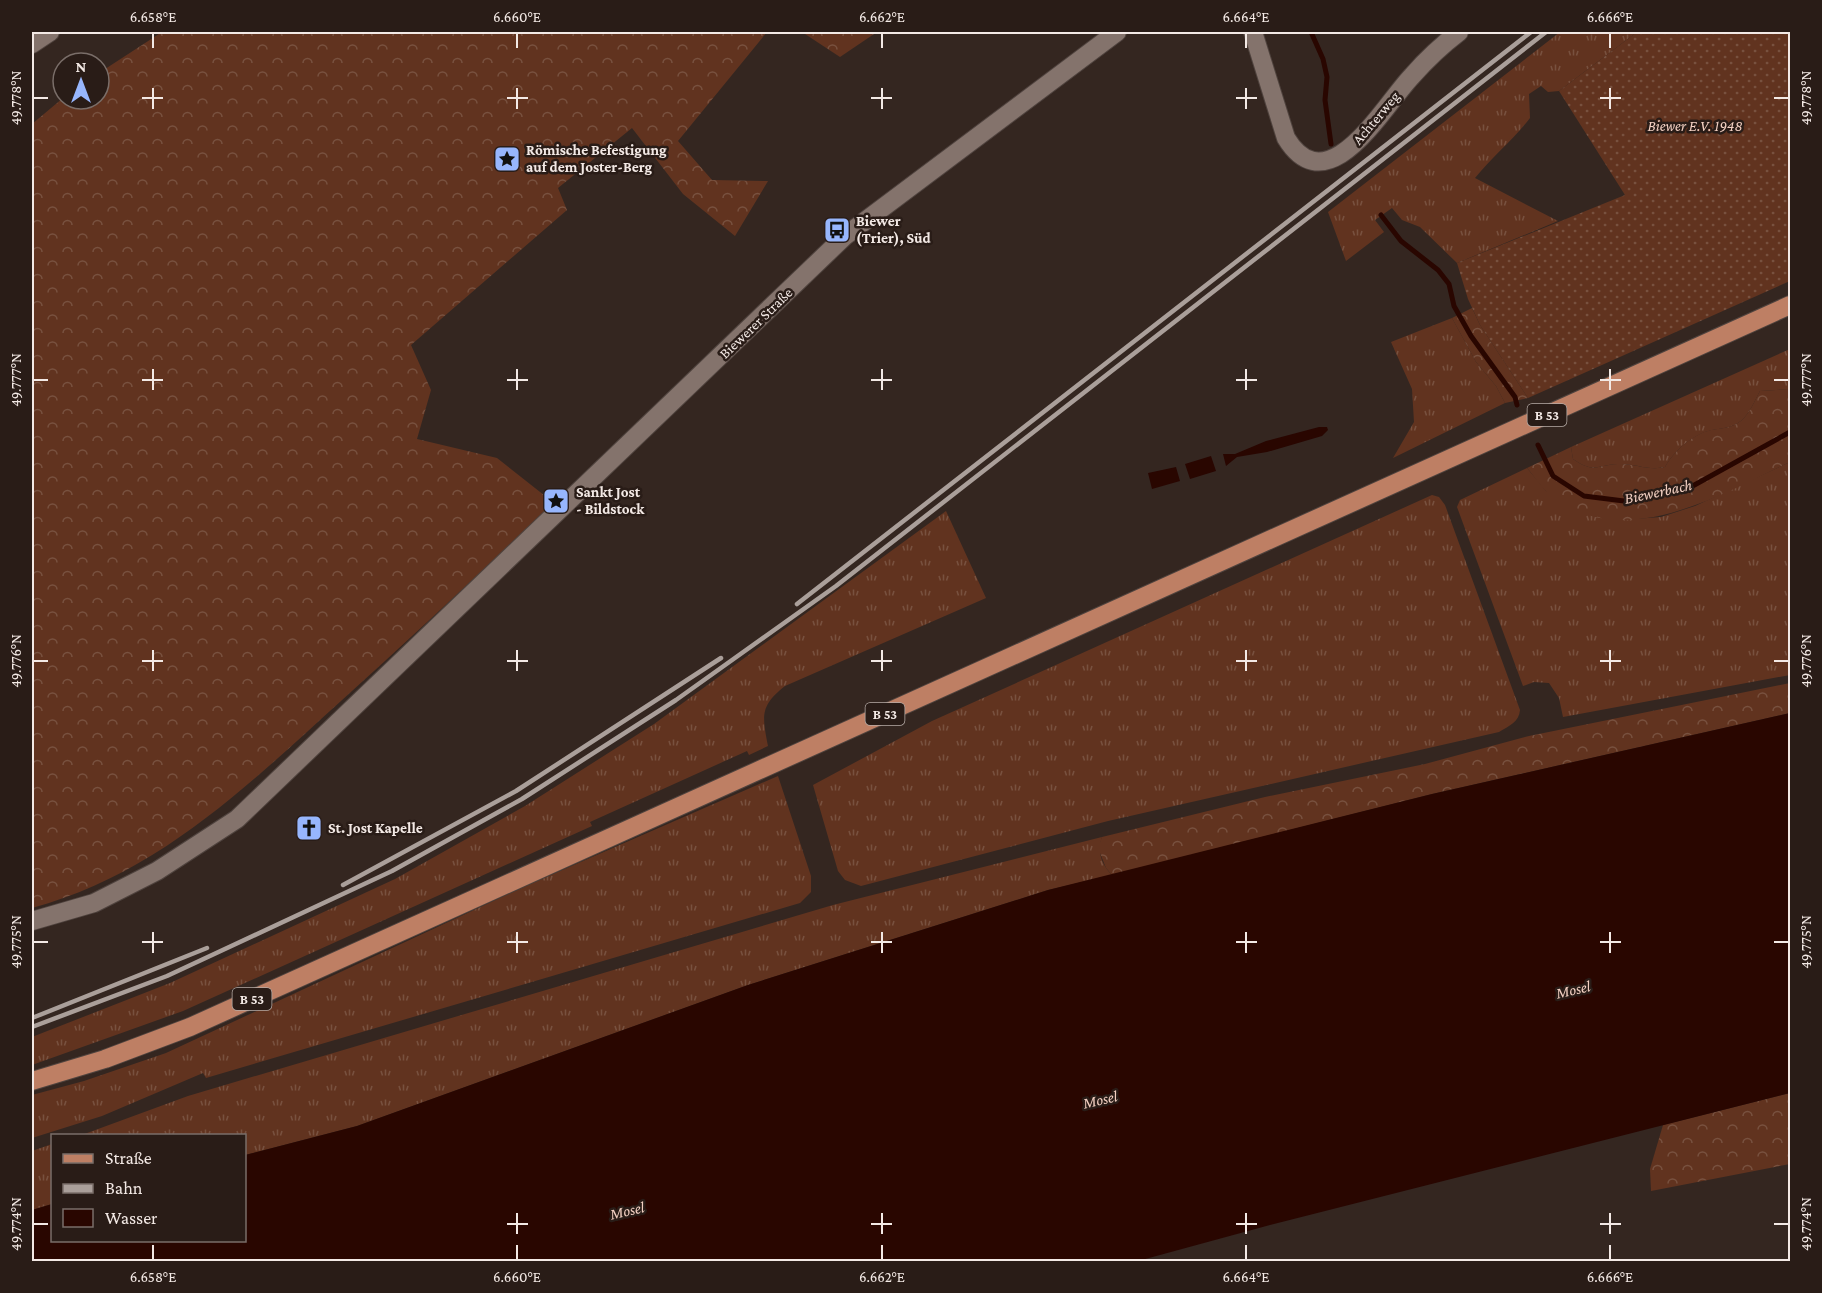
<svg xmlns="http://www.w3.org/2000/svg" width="1822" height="1293" viewBox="0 0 1822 1293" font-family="'Crimson Pro',serif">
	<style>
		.grass { fill: url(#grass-tufts) }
		.forest { fill: url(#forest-crowns) }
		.garden { fill: url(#garden-dots) }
		.water { fill: #290600 }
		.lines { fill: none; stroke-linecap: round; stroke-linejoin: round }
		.stream { stroke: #290600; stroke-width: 5 }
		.minor-casing { stroke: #4f433e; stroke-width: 20 }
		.major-casing { stroke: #4f433e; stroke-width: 20 }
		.minor { stroke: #84736c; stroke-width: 18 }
		.major { stroke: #be7f64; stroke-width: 18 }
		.rail { stroke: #aa9f9a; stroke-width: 4.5 }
		.ticks { fill: none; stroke: #f3e9e5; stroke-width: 2 }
		.labels { text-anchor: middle; stroke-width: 5; stroke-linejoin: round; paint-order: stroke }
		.shield { fill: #291c17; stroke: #b6aca7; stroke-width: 1.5 }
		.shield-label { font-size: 14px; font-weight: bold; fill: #f3e9e5 }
		.street-label { font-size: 15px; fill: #f3e9e5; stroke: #291c17 }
		.park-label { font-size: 15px; font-style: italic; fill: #f3d0c2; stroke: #291c17 }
		.poi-label { font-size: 15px; font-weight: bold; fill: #f3e9e5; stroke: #291c17; text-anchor: start }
		.water-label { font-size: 16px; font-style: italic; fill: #f3d0c2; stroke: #291c17 }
		.neatline { fill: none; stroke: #f3e9e5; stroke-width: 2 }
		.ticks-label { font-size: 15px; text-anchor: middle; fill: #f3e9e5 }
	</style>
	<defs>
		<pattern id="grass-tufts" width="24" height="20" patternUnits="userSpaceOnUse" patternTransform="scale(1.5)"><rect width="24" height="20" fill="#61331f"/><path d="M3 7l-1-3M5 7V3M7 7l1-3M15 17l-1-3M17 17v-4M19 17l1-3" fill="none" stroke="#78513f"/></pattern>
		<pattern id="forest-crowns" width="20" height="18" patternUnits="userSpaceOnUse" patternTransform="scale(1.5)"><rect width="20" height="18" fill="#61331f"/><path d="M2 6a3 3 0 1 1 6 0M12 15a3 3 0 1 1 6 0" fill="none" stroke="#78513f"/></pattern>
		<pattern id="garden-dots" width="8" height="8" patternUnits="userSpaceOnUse" patternTransform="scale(1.5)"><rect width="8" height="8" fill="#61331f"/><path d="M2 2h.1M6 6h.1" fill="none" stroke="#78513f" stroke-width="1.8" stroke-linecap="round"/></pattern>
	</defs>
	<rect width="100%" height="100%" fill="#342620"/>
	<g class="grass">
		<path d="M1560,32H1637L1559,91L1548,92L1541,86L1529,94L1530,118C1513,140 1492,157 1475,178L1558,221L1457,263L1420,227L1402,220L1392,208L1375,220L1384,232L1346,261L1328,212Z"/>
		<polygon points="1452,318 1476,362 1496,386 1505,403 1393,458 1414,422 1412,389 1391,342"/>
		<path d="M1790,349V389L1760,391C1755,400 1750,413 1742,420C1732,428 1724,428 1712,430C1693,434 1674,451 1665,467C1648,471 1635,463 1618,464C1596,465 1595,474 1573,459L1571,447Z"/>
		<polygon points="1790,462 1790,675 1563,717 1559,698 1549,683 1534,682 1523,686 1457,507 1460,500 1527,468 1546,491 1619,519 1634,519 1661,517 1695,506"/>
		<path d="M1432,495L1439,497L1445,505L1520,710C1519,722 1509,726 1499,732L1108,821L861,886L845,880L838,871L813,785L932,721Z"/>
		<path d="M946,511L986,598L785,686C760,706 762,715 768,746L749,755L747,751L590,822L592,826L183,1011L32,1065V1037L170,983L395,879L525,806L654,724Z"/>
		<polygon points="778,776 811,876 811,892 800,903 206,1078 203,1073 102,1116 32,1138 32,1095 84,1081 166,1053 528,885"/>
		<path d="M1102,837C1097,851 1101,864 1112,875L1048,890L748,985L357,1126L245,1155L244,1136H79L188,1096L833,905Z"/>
		<polygon points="52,1144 52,1204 32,1210 32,1151"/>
	</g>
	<g class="forest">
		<path d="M162,32H767L678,141L712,180L768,181L735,236L683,194L632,128L558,188L567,210L411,345L431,390L417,439L497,458L554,503C483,570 413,636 341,701C247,786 158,874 32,908V124L63,98L99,99V73Z"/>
		<polygon points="802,32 877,32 840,57"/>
		<polygon points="1472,308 1480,325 1528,398 1505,403 1496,386 1476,362 1452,318"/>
		<path d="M1790,389V462C1720,495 1621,555 1548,493C1540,486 1534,476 1527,468L1571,447L1573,459C1595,474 1596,465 1618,464C1634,463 1648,471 1665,467C1674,451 1693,434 1711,430C1724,428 1732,428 1742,420C1750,413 1755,400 1760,391Z"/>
		<polygon points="1790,683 1790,713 1432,794 1112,875 1106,868 1098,848 1102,837 1265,797 1425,764 1529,736"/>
		<polygon points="1790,1093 1790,1164 1651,1191 1650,1169 1663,1125"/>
	</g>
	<polygon class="garden" points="1637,32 1790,32 1790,281 1528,398 1480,325 1468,299 1457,263 1625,195 1559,91"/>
	<g class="water">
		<polygon points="1319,427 1327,427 1328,430 1322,436 1267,452 1237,457 1226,466 1223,454 1235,454 1266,441"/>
		<polygon points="1211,456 1216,471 1190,479 1185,464"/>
		<polygon points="1176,467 1180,481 1152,489 1148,473"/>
		<polygon points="1790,713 1790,1093 1270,1225 1138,1261 32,1261 32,1210 52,1204 52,1240 244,1240 245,1155 357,1126 748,985 1048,890 1432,794"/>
	</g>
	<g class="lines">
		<g class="stream">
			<polyline points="1311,32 1323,59 1327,77 1325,100 1331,144"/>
			<polyline points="1381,215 1401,241 1438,270 1449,284 1454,306 1471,336 1515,397 1517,405"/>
			<polyline points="1538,445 1553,476 1584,496 1624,501 1689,488 1790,432"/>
		</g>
		<defs>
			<g id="minor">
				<path d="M1253,32L1286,138C1328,207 1384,105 1412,76C1426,60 1442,45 1459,32"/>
				<polyline points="32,44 50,32"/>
				<polyline points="32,921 94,903 157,871 237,819 845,236 1117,32"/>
			</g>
			<polyline id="major" points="32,1081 105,1059 190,1027 1790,305"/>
		</defs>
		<use href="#minor" class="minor-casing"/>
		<use href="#major" class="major-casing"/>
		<use href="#minor" class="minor"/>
		<use href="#major" class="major"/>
		<g class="rail">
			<polyline points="797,604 1531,32"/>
			<polyline points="343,885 516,791 721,658"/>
			<polyline points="32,1018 207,948"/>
			<polyline points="32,1027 167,976 392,871 522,799 676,700 836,586 1546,32"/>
		</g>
	</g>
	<path class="ticks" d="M153,33V48M517,33V48M882,33V48M1246,33V48M1610,33V48M153,88V109M517,88V109M882,88V109M1246,88V109M1610,88V109M33,98H48M142,98H163M507,98H528M871,98H892M1236,98H1257M1600,98H1621M1774,98H1789M153,369V390M517,369V390M882,369V390M1246,369V390M1610,369V390M33,380H48M142,380H163M507,380H528M871,380H892M1236,380H1257M1600,380H1621M1774,380H1789M153,650V671M517,650V671M882,650V671M1246,650V671M1610,650V671M33,661H48M142,661H163M507,661H528M871,661H892M1236,661H1257M1600,661H1621M1774,661H1789M153,932V953M517,932V953M882,932V953M1246,932V953M1610,932V953M33,942H48M142,942H163M507,942H528M871,942H892M1236,942H1257M1600,942H1621M1774,942H1789M517,1213V1234M882,1213V1234M1246,1213V1234M1610,1213V1234M33,1224H48M507,1224H528M871,1224H892M1236,1224H1257M1600,1224H1621M1774,1224H1789M153,1245V1260M517,1245V1260M882,1245V1260M1246,1245V1260M1610,1245V1260"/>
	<defs>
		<symbol id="sight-square" viewBox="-11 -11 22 22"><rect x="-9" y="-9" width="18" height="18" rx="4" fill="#97b6fd" stroke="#291c17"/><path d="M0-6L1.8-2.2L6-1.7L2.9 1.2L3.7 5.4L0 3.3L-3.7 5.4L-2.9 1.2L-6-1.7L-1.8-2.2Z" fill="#111"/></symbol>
		<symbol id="bus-square" viewBox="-11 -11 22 22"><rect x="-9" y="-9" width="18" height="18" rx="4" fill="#97b6fd" stroke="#291c17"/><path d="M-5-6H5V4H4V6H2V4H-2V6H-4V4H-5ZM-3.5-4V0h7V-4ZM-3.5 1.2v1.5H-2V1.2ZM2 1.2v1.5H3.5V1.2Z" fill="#111"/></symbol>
		<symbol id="church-square" viewBox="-11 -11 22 22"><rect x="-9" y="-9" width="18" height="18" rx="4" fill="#97b6fd" stroke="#291c17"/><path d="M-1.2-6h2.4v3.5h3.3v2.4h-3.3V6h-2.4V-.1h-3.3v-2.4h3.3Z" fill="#111"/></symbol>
	</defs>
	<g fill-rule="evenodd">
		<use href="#sight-square" x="492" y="144" width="30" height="30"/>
		<use href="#bus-square" x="822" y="215" width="30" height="30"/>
		<use href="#sight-square" x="541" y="486" width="30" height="30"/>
		<use href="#church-square" x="294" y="813" width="30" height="30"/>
	</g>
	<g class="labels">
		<g class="shield">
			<rect x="1527.5" y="404" width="39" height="22" rx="4.5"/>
			<rect x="865.5" y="703" width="39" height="22" rx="4.5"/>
			<rect x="232.5" y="988" width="39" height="22" rx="4.5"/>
		</g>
		<g class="shield-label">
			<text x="1547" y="420">B 53</text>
			<text x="885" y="719">B 53</text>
			<text x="252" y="1004">B 53</text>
		</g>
		<g class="street-label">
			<text transform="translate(1376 118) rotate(-50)" y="5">Achterweg</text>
			<text transform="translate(756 323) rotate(-44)" y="5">Biewerer Straße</text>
		</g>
		<g class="park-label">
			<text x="1695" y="131">Biewer E.V. 1948</text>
		</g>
		<g class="poi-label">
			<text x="526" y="155">Römische Befestigung<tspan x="526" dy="17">auf dem Joster-Berg</tspan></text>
			<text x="856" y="226">Biewer<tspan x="856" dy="17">(Trier), Süd</tspan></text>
			<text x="576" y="497">Sankt Jost<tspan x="576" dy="17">- Bildstock</tspan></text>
			<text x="328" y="833">St. Jost Kapelle</text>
		</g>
		<g class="water-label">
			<text transform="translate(1658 491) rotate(-12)" y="6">Biewerbach</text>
			<text transform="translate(1573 989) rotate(-13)" y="6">Mosel</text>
			<text transform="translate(1100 1099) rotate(-13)" y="6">Mosel</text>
			<text transform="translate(627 1210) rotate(-13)" y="6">Mosel</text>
		</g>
	</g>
	<rect width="1822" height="1293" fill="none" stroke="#291c17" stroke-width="66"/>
	<rect x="51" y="1134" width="195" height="108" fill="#291c17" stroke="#7a6e69" stroke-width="1.5"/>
	<rect x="63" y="1154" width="30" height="9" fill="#be7f64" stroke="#7a6e69" stroke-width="1.5"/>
	<text x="105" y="1164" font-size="18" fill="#f3e9e5">Straße</text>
	<rect x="63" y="1184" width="30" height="9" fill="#aa9f9a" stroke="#7a6e69" stroke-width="1.5"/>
	<text x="105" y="1194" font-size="18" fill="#f3e9e5">Bahn</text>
	<rect x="63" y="1209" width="30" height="18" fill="#290600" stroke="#7a6e69" stroke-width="1.5"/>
	<text x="105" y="1224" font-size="18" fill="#f3e9e5">Wasser</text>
	<g transform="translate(81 81)"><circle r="28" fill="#291c17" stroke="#7a6e69" stroke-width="1.5"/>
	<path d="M0-4.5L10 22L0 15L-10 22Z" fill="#97b6fd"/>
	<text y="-9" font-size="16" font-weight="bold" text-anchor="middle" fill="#f3e9e5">N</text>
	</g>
	<rect x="33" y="33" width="1756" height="1227" class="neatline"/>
	<g class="ticks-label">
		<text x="153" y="22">6.658°E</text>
		<text x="517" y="22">6.660°E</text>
		<text x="882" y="22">6.662°E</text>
		<text x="1246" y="22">6.664°E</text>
		<text x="1610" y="22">6.666°E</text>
		<text transform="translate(16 98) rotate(-90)" y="5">49.778°N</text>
		<text transform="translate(1806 98) rotate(-90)" y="5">49.778°N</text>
		<text transform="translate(16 380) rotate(-90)" y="5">49.777°N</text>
		<text transform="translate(1806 380) rotate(-90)" y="5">49.777°N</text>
		<text transform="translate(16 661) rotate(-90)" y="5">49.776°N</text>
		<text transform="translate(1806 661) rotate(-90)" y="5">49.776°N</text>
		<text transform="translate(16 942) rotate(-90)" y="5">49.775°N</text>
		<text transform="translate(1806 942) rotate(-90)" y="5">49.775°N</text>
		<text transform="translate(16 1224) rotate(-90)" y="5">49.774°N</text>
		<text transform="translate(1806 1224) rotate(-90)" y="5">49.774°N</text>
		<text x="153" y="1282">6.658°E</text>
		<text x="517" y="1282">6.660°E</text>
		<text x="882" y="1282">6.662°E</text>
		<text x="1246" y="1282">6.664°E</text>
		<text x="1610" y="1282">6.666°E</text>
	</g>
</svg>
